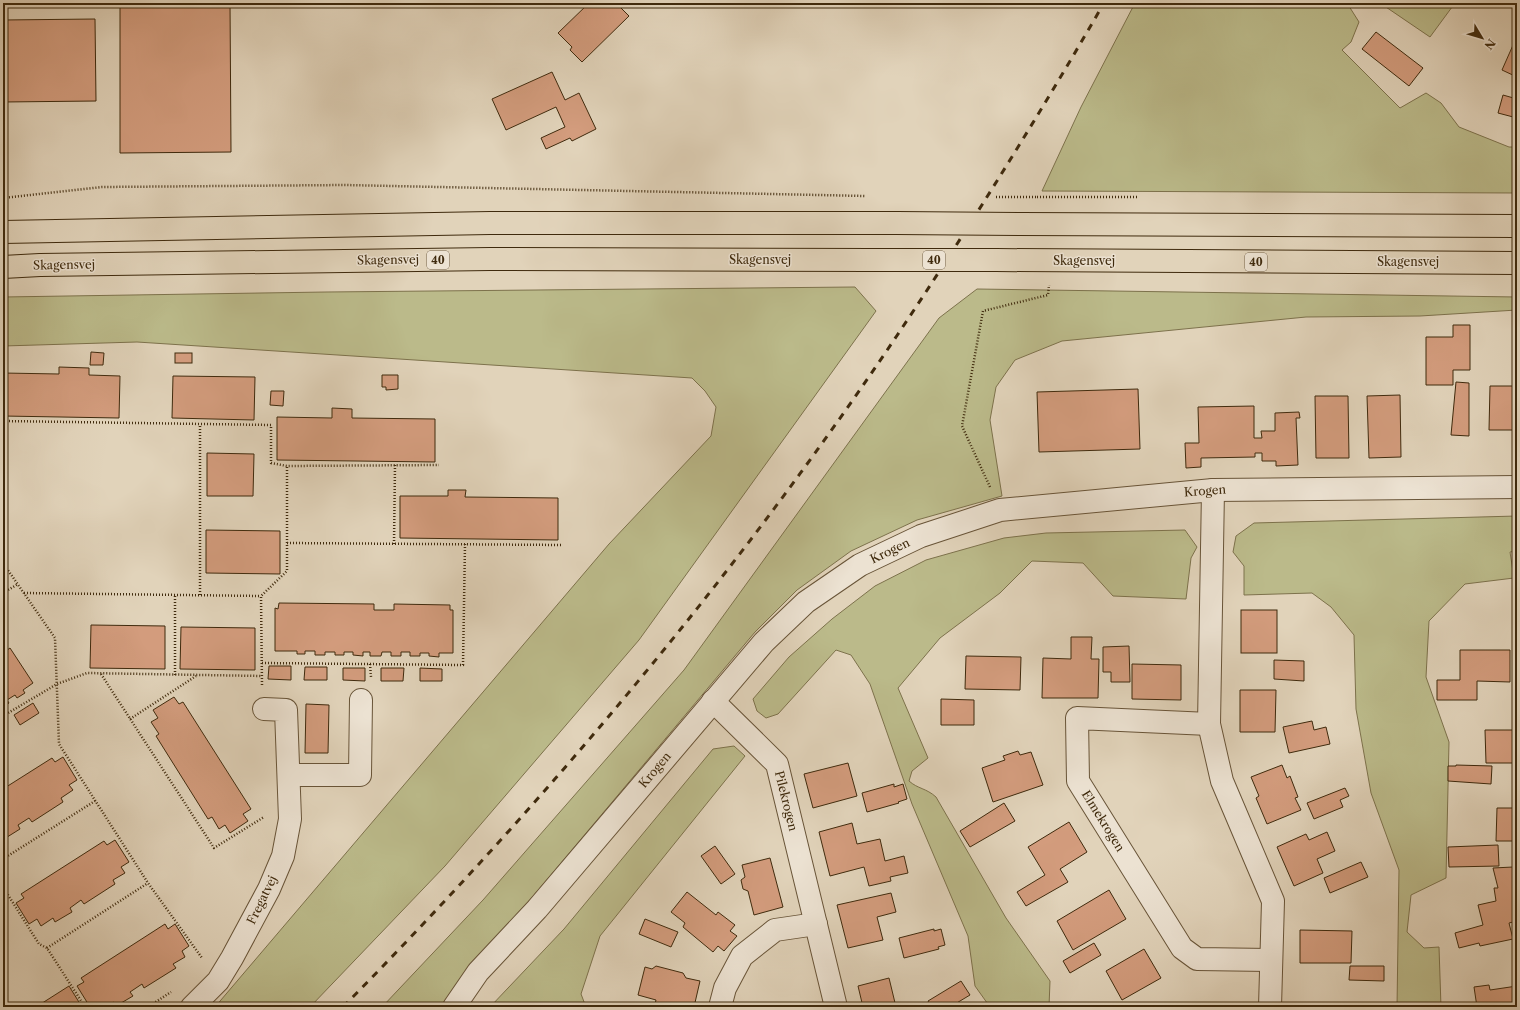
<svg xmlns="http://www.w3.org/2000/svg" width="1520" height="1010" viewBox="0 0 1520 1010" font-family="'Libre Caslon Text',serif">
	<style>
		.green { fill: #bbba8a; stroke: #7d724c }
		.building { fill: #d39c7d; stroke: #3f2a0d }
		.lines { fill: none; stroke-linecap: round; stroke-linejoin: round }
		.minor-casing { stroke: #685438; stroke-width: 24 }
		.primary-casing { stroke: #3f2a0d; stroke-width: 24 }
		.path { stroke: #3f2a0d; stroke-width: 2.5; stroke-dasharray: 1 2; stroke-linecap: butt }
		.minor { stroke: #ece2d2; stroke-width: 22 }
		.primary { stroke: #e1d3ba; stroke-width: 22 }
		.rail { stroke: #3f2a0d; stroke-width: 3; stroke-dasharray: 7 7; stroke-linecap: butt }
		.primary-bridge-casing { stroke: #3f2a0d; stroke-width: 24; stroke-linecap: butt }
		.path-bridge { stroke: #3f2a0d; stroke-width: 2.5; stroke-dasharray: 1 2; stroke-linecap: butt }
		.primary-bridge { stroke: #e1d3ba; stroke-width: 22 }
		.labels { text-anchor: middle; stroke-width: 3; stroke-linejoin: round; paint-order: stroke }
		.shield { fill: #ece2d2; stroke: #736148; stroke-width: 1 }
		.shield-label { font-size: 11px; font-weight: bold; fill: #3f2a0d }
		.street-label { font-size: 12px; fill: #3f2a0d; stroke: #ece2d2 }
	</style>
	<rect width="100%" height="100%" fill="#e1d3ba"/>
	<filter id="stains"><feTurbulence type="fractalNoise" baseFrequency=".005" numOctaves="4"/><feColorMatrix values="0 0 0 0 .2 0 0 0 0 .09 0 0 0 0 .02 0 0 0 .5 -.17"/></filter>
	<radialGradient id="worn" r=".72"><stop offset=".6" stop-color="#630" stop-opacity="0"/><stop offset="1" stop-color="#630" stop-opacity=".3"/></radialGradient>
	<g class="green">
		<polygon points="1135,3 1347,3 1359,22 1351,42 1342,50 1400,108 1426,93 1441,103 1459,127 1509,147 1517,147 1517,193 1042,191 1081,107"/>
		<polygon points="1380,3 1455,3 1430,37"/>
		<polygon points="855,287 876,311 639,640 445,866 310,1007 215,1007 609,544 711,436 716,407 705,391 692,378 137,342 3,346 3,297 326,292"/>
		<polygon points="977,289 1517,297 1517,310 1420,316 1306,317 1062,341 1015,360 996,387 990,420 1002,496 917,520 851,551 797,590 755,632 529,901 470,965 442,1007 382,1007 483,900 684,670 939,318"/>
		<polygon points="1517,516 1517,551 1510,552 1514,578 1465,584 1429,621 1426,677 1449,742 1446,878 1411,895 1407,932 1424,948 1439,947 1441,1007 1397,1007 1399,870 1371,793 1356,709 1354,635 1331,607 1312,593 1244,595 1244,566 1233,552 1236,536 1254,523"/>
		<path d="M1185,530L1197,547L1191,558L1186,599L1113,596L1083,563L1032,561L1000,593L940,638L898,688L928,758L912,771L909,781C918,789 926,788 936,797L1006,918L1050,981L1049,1007H990L975,986L968,936L912,804L870,684L851,655L836,650L778,714L766,718L757,711L753,699L789,657L832,619L875,586L926,560L1004,538L1046,533Z"/>
		<polygon points="734,746 745,756 600,936 581,994 586,1007 490,1007 564,929 713,749"/>
	</g>
	<g class="building">
		<polygon points="120,3 230,3 231,152 120,153"/>
		<polygon points="589,3 616,3 629,16 582,62 570,50 572,47 558,33"/>
		<polygon points="95,19 96,101 3,102 3,20"/>
		<polygon points="1376,32 1423,68 1409,86 1362,49"/>
		<polygon points="1517,36 1517,77 1502,70"/>
		<polygon points="552,72 565,100 579,93 596,129 572,141 570,138 546,149 541,138 565,127 556,107 506,130 492,99"/>
		<polygon points="1503,95 1517,99 1517,118 1498,113"/>
		<polygon points="1453,325 1470,325 1470,370 1453,370 1453,385 1426,385 1426,337 1453,337"/>
		<polygon points="91,352 104,353 103,365 90,365"/>
		<rect x="175" y="353" width="17" height="10"/>
		<polygon points="59,367 89,368 89,375 120,376 119,418 3,416 3,373 59,374"/>
		<polygon points="382,375 398,375 398,389 386,390 386,387 382,387"/>
		<polygon points="173,376 255,377 254,420 172,418"/>
		<polygon points="1456,382 1469,383 1469,436 1451,435"/>
		<polygon points="1490,386 1517,386 1517,430 1489,430"/>
		<polygon points="1138,389 1140,449 1039,452 1037,392"/>
		<polygon points="271,391 284,391 283,406 270,405"/>
		<polygon points="1400,395 1401,457 1369,458 1367,396"/>
		<polygon points="1315,396 1348,396 1349,458 1316,458"/>
		<polygon points="1254,406 1254,438 1262,438 1261,431 1275,431 1275,413 1299,412 1300,418 1296,418 1298,465 1276,466 1276,461 1262,461 1262,453 1255,453 1255,457 1201,458 1201,467 1186,468 1185,443 1199,443 1198,407"/>
		<polygon points="332,408 352,409 352,418 435,419 435,462 277,460 277,417 332,418"/>
		<polygon points="207,453 254,454 253,496 207,496"/>
		<polygon points="448,490 466,490 465,497 558,498 558,540 400,538 400,496 448,496"/>
		<polygon points="206,530 280,531 280,574 206,573"/>
		<polygon points="279,603 374,604 374,610 394,610 394,604 450,605 450,610 453,610 453,653 439,653 439,657 429,656 429,653 420,653 420,656 410,656 410,652 401,652 401,656 391,656 391,652 382,652 381,656 370,656 370,652 363,652 363,656 353,655 353,652 344,652 344,655 335,655 335,652 325,652 325,655 315,655 315,651 305,651 305,654 297,654 297,651 275,651 275,608 278,609"/>
		<rect x="1241" y="610" width="36" height="43"/>
		<polygon points="91,625 165,626 165,669 90,668"/>
		<polygon points="181,627 255,628 255,670 180,669"/>
		<polygon points="1071,637 1092,637 1091,659 1099,659 1098,698 1042,698 1043,658 1071,659"/>
		<polygon points="1129,646 1130,682 1111,682 1111,672 1103,672 1103,647"/>
		<polygon points="10,648 33,683 23,690 25,693 17,698 15,695 7,700 9,703 3,707 3,653"/>
		<polygon points="1460,650 1510,650 1510,682 1477,681 1477,700 1437,700 1437,680 1460,680"/>
		<polygon points="966,656 1021,657 1020,690 965,689"/>
		<polygon points="1274,660 1304,661 1304,681 1274,679"/>
		<polygon points="1132,664 1181,665 1181,700 1132,699"/>
		<polygon points="269,666 291,666 291,680 268,679"/>
		<polygon points="305,667 327,667 327,680 304,680"/>
		<polygon points="343,668 365,668 365,681 343,680"/>
		<polygon points="381,668 404,668 403,681 381,681"/>
		<polygon points="420,668 442,669 442,681 420,681"/>
		<polygon points="1240,690 1276,690 1275,732 1240,732"/>
		<polygon points="174,697 179,704 183,702 251,809 243,814 248,821 230,833 225,825 219,829 212,817 208,819 156,736 159,734 151,722 158,718 153,710"/>
		<polygon points="941,699 974,700 974,725 941,725"/>
		<polygon points="33,703 39,713 20,725 14,715"/>
		<polygon points="306,704 329,705 328,753 305,753"/>
		<polygon points="1312,721 1314,730 1326,727 1330,744 1289,753 1283,727"/>
		<polygon points="1485,730 1517,730 1517,763 1486,763"/>
		<polygon points="1018,751 1020,755 1031,752 1043,785 993,802 982,768 1005,760 1003,756"/>
		<polygon points="63,757 77,780 69,785 73,790 61,798 63,802 32,822 29,818 18,825 20,829 4,839 3,789 52,758 55,762"/>
		<polygon points="848,763 857,796 813,808 804,774"/>
		<polygon points="1282,765 1287,778 1290,776 1298,797 1295,798 1301,810 1267,824 1256,798 1259,796 1251,777"/>
		<polygon points="1456,765 1492,766 1491,784 1448,781 1448,766 1456,766"/>
		<polygon points="894,784 894,787 903,784 907,799 898,802 899,803 867,812 862,793"/>
		<polygon points="1345,788 1349,796 1340,800 1343,807 1314,819 1307,803"/>
		<polygon points="1004,803 1015,821 970,847 960,831"/>
		<polygon points="1497,808 1517,808 1517,841 1496,841"/>
		<polygon points="1069,822 1087,852 1060,869 1068,882 1026,906 1017,892 1045,875 1028,847"/>
		<polygon points="852,823 857,844 880,839 885,861 904,856 908,873 890,877 891,881 869,886 864,867 830,876 819,832"/>
		<polygon points="1327,832 1335,851 1317,859 1323,873 1294,886 1277,847 1306,834 1309,840"/>
		<polygon points="115,840 129,862 121,867 125,873 113,880 115,884 84,904 81,900 70,908 72,912 55,922 53,918 41,926 37,919 29,924 16,903 24,898 21,894 104,841 107,845"/>
		<polygon points="1498,845 1499,866 1449,867 1448,847"/>
		<polygon points="715,846 735,874 721,884 701,856"/>
		<polygon points="770,858 783,907 754,915 748,891 743,889 741,880 745,877 742,865"/>
		<polygon points="1361,862 1368,877 1330,893 1324,878"/>
		<polygon points="1513,867 1517,883 1517,921 1509,923 1513,939 1480,946 1479,943 1459,948 1455,933 1483,925 1478,905 1496,901 1494,888 1498,888 1493,868"/>
		<polygon points="1109,890 1126,919 1073,950 1057,921"/>
		<polygon points="687,892 716,915 718,912 735,925 730,931 737,936 724,951 718,946 713,952 683,927 685,923 671,912"/>
		<polygon points="891,893 896,912 877,917 883,940 848,948 837,905"/>
		<polygon points="645,919 678,932 671,947 639,934"/>
		<polygon points="165,924 168,929 175,924 189,946 182,951 185,957 173,964 176,968 144,988 142,984 130,992 133,996 116,1006 114,1002 106,1007 100,1007 98,1004 90,1007 77,986 84,982 81,978"/>
		<polygon points="934,929 934,931 941,929 945,945 938,947 939,949 904,958 899,938"/>
		<polygon points="1300,930 1352,931 1351,963 1300,963"/>
		<polygon points="1094,943 1101,955 1070,973 1063,961"/>
		<polygon points="1144,949 1161,978 1122,1000 1106,971"/>
		<polygon points="656,966 683,973 686,978 700,981 694,1007 667,1007 655,1004 656,1000 638,995 645,967 652,969"/>
		<polygon points="1350,966 1384,966 1384,981 1349,980"/>
		<polygon points="889,978 896,1007 863,1007 858,986"/>
		<polygon points="961,981 970,995 950,1007 931,1007 928,1001"/>
		<polygon points="1489,985 1490,990 1517,986 1517,1003 1477,1007 1474,987"/>
		<polygon points="69,986 82,1007 36,1007"/>
		<polygon points="1221,1003 1245,1004 1245,1007 1221,1007"/>
		<rect x="1299" y="1005" width="56" height="2"/>
	</g>
	<g class="lines">
		<defs>
			<g id="minor">
				<polyline points="1213,490 1209,724 1222,781 1273,901 1270,1007"/>
				<polyline points="713,701 777,764 836,1007"/>
				<polyline points="1209,724 1077,718 1078,781 1182,948 1197,959 1270,960"/>
				<polyline points="289,775 360,775 361,700"/>
				<polyline points="192,1007 218,981 232,958 269,889 283,856 290,819 286,710 264,709"/>
				<polyline points="454,1007 478,972 537,909 764,642 806,602 860,565 921,536 1000,510 1213,490 1517,487"/>
				<polyline points="720,1007 725,988 742,956 775,930 816,924"/>
			</g>
			<g id="primary">
				<polyline points="1020,224 1517,226"/>
				<polyline points="3,232 490,223 897,223"/>
				<polyline points="996,260 1517,263"/>
				<polyline points="3,267 40,265 490,259 872,260"/>
			</g>
		</defs>
		<use href="#minor" class="minor-casing"/>
		<use href="#primary" class="primary-casing"/>
		<g class="path">
			<polyline points="1037,197 1139,197"/>
			<polyline points="3,198 102,187 345,185 866,196"/>
			<polyline points="3,421 271,425 271,463 287,466 439,465"/>
			<polyline points="990,487 962,426 983,311 1048,295 1049,285"/>
			<polyline points="287,543 563,545"/>
			<polyline points="394,544 395,465"/>
			<polyline points="3,563 55,638 59,744 148,883 202,958"/>
			<polyline points="3,593 18,584"/>
			<polyline points="24,593 261,596"/>
			<polyline points="200,595 200,424"/>
			<polyline points="262,663 463,665 465,544"/>
			<polyline points="370,664 371,677"/>
			<polyline points="101,674 214,848 264,817"/>
			<polyline points="175,675 175,595"/>
			<polyline points="262,685 261,596 287,571 287,466"/>
			<polyline points="3,716 57,684 87,673 262,676"/>
			<polyline points="130,719 196,676"/>
			<polyline points="3,859 95,801"/>
			<polyline points="3,887 39,944 47,948 85,1007"/>
			<polyline points="47,948 148,883"/>
			<polyline points="148,1007 171,992"/>
		</g>
		<use href="#minor" class="minor"/>
		<use href="#primary" class="primary"/>
		<path class="rail" d="M343,1007C546,801 734,578 896,337C969,228 1038,117 1104,3"/>
		<defs>
			<g id="primary-bridge">
				<polyline points="897,223 1020,224"/>
				<polyline points="872,260 996,260"/>
			</g>
		</defs>
		<use href="#primary-bridge" class="primary-bridge-casing"/>
		<polyline class="path-bridge" points="996,197 1037,197"/>
		<use href="#primary-bridge" class="primary-bridge"/>
	</g>
	<g class="labels">
		<g class="shield">
			<rect x="427" y="251" width="22" height="18" rx="3"/>
			<rect x="923" y="251" width="22" height="18" rx="3"/>
			<rect x="1245" y="253" width="22" height="18" rx="3"/>
		</g>
		<g class="shield-label">
			<text x="438" y="264">40</text>
			<text x="934" y="264">40</text>
			<text x="1256" y="266">40</text>
		</g>
		<g class="street-label">
			<text transform="translate(388 260) rotate(-1)" y="4">Skagensvej</text>
			<text x="760" y="264">Skagensvej</text>
			<text x="1084" y="265">Skagensvej</text>
			<text x="1408" y="266">Skagensvej</text>
			<text transform="translate(64 265) rotate(-1)" y="4">Skagensvej</text>
			<text transform="translate(1205 491) rotate(-4)" y="4">Krogen</text>
			<text transform="translate(890 551) rotate(-26)" y="4">Krogen</text>
			<text transform="translate(655 770) rotate(-50)" y="4">Krogen</text>
			<text transform="translate(786 801) rotate(76)" y="4">Pilekrogen</text>
			<text transform="translate(1103 821) rotate(58)" y="4">Elmekrogen</text>
			<text transform="translate(262 900) rotate(-64)" y="4">Fregatvej</text>
		</g>
	</g>
	<rect width="1520" height="1010" fill="none" stroke="#e1d3ba" stroke-width="16"/>
	<rect x="4" y="4" width="1512" height="1002" fill="none" stroke="#3f2a0d" stroke-width="2"/>
	<rect x="8" y="8" width="1504" height="994" fill="none" stroke="#3f2a0d"/>
	<g transform="translate(1482 38) rotate(128)" stroke="#ece2d2" stroke-width="3" paint-order="stroke">
	<path d="M0-3L7 15L0 10L-7 15Z" fill="#3f2a0d"/>
	<text y="-6" font-size="11" font-weight="bold" text-anchor="middle" fill="#3f2a0d">N</text>
	</g>
	<rect width="100%" height="100%" filter="url(#stains)"/>
	<rect width="100%" height="100%" fill="url(#worn)"/>
</svg>
